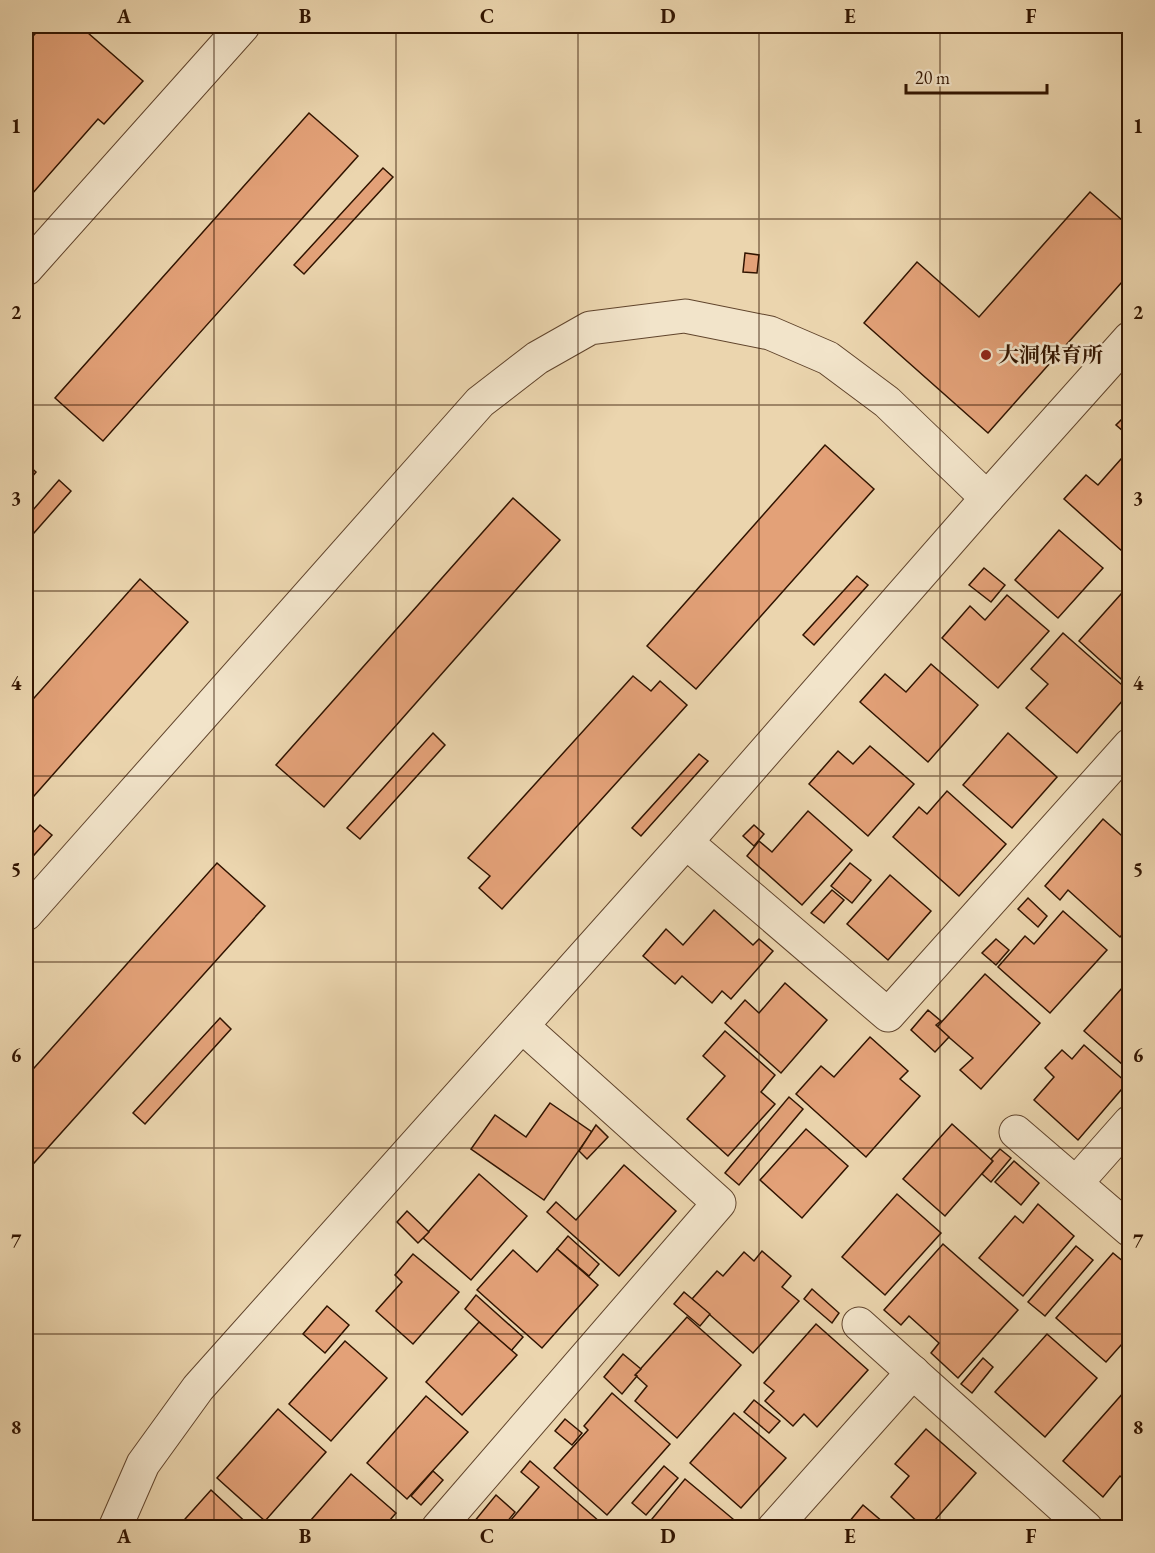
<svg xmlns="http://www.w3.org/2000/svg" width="1155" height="1553" viewBox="0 0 1155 1553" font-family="'EB Garamond','Noto Serif JP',serif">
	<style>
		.building { fill: #e3a178; stroke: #311400; stroke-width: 1.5 }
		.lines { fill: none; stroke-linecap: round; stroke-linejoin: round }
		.minor-casing { stroke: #60442c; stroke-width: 35 }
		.minor { stroke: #f2e4ca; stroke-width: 33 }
		.grid { fill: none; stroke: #311400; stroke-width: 1.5; stroke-opacity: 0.55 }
		.poi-dot { fill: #8f2418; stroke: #f2e4ca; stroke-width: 2 }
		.labels { text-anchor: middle; stroke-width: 5; stroke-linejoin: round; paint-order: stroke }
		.poi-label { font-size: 21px; font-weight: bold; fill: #311400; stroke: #f2e4ca; text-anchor: start }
		.neatline { fill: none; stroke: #311400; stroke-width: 2 }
		.grid-label { font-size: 20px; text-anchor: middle; font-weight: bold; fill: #311400 }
	</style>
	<rect width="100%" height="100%" fill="#ebd5ae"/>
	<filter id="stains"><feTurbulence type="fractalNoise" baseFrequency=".00333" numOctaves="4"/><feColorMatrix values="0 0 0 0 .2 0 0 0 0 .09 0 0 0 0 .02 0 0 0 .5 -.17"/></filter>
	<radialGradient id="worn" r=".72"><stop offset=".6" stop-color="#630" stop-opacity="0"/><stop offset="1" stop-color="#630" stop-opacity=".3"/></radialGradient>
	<g class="building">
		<polygon points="42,26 80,26 143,81 104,124 98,119 32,194 26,188 26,44"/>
		<polygon points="309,113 358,156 103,441 55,398"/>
		<polygon points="383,168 393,177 304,274 294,265"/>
		<polygon points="1090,192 1130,227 1130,273 988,433 864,323 917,262 979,317"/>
		<polygon points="745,253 759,255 757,273 743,272"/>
		<polygon points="1130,411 1130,437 1116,425"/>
		<polygon points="825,445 874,489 696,689 647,646"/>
		<polygon points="1129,450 1130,543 1122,551 1064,499 1086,475 1098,485"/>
		<polygon points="26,463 36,472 26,484"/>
		<polygon points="59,480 71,491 26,542 26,518"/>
		<polygon points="513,498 560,540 324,807 276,765"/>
		<polygon points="1059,530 1103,568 1058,618 1015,580"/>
		<polygon points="984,568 1005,585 991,602 969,585"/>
		<polygon points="857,576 868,585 814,645 803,635"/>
		<polygon points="140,579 188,622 26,805 26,707"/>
		<polygon points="1130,584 1130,687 1079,641"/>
		<polygon points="1007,595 1049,631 998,688 942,638 970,606 985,620"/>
		<polygon points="1063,633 1130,692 1077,753 1026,708 1048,684 1031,669"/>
		<polygon points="931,664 978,705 928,762 860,702 885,674 906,692"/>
		<polygon points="633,676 651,691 660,681 687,705 502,909 479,888 490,876 468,858"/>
		<polygon points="433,733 445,745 360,839 347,828"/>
		<polygon points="1008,733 1057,777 1012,828 963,785"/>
		<polygon points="870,746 914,784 868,836 809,784 838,751 853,764"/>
		<polygon points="699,754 708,761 641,836 632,828"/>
		<polygon points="947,791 1006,844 959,896 893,837 919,807 927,814"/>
		<polygon points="808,811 852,850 802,905 747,856 759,841 772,852"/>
		<polygon points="1103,819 1130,843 1130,926 1120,937 1068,890 1060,900 1045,886"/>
		<polygon points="40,825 52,835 26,864 26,841"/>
		<polygon points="754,825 764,834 754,846 743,836"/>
		<polygon points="217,863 265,906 26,1172 26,1077"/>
		<polygon points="850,863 871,880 852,903 831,886"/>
		<polygon points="890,875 931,911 888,960 847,924"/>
		<polygon points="832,890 844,900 824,923 811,913"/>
		<polygon points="1028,898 1047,916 1038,927 1018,909"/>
		<polygon points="714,910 753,945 759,939 773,951 731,999 722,991 712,1003 682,976 675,984 643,956 666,929 683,945"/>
		<polygon points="1063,911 1107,950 1050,1013 998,967 1025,936 1034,944"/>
		<polygon points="1130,933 1130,948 1122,941"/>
		<polygon points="996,939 1009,950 996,965 982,953"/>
		<polygon points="985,974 1040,1023 981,1089 960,1070 973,1058 937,1027"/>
		<polygon points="1130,979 1130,1071 1084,1031"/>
		<polygon points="785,983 827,1020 781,1073 725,1023 745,1000 759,1013"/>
		<polygon points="928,1010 941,1021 936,1025 949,1037 935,1052 911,1030"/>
		<polygon points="220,1018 231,1029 145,1124 133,1113"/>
		<polygon points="725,1031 775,1075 761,1092 775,1104 728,1156 687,1119 725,1076 703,1056"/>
		<polygon points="870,1037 908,1071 900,1079 920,1096 866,1157 796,1094 821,1066 834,1077"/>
		<polygon points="1084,1045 1127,1083 1078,1140 1034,1100 1054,1077 1045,1068 1062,1050 1072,1059"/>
		<polygon points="789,1097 803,1109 739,1185 725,1173"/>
		<polygon points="550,1103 592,1132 544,1200 471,1149 495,1115 526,1137"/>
		<polygon points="952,1124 993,1161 945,1216 903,1179"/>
		<polygon points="596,1125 608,1137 587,1159 579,1151"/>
		<polygon points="806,1129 848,1166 802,1218 760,1180"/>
		<polygon points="1000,1149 1011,1158 991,1182 982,1174 993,1161 991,1159"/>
		<polygon points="1014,1161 1039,1183 1021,1205 995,1182"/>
		<polygon points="624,1165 676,1211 619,1276 547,1212 556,1202 576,1220"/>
		<polygon points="1130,1167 1130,1191 1124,1186 1123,1174"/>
		<polygon points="479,1174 527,1216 471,1280 423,1238"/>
		<polygon points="897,1194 941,1233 885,1295 842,1257"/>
		<polygon points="1038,1204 1074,1236 1023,1296 979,1258 1015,1216 1023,1223"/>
		<polygon points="407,1211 429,1232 418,1243 397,1222"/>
		<polygon points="568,1236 599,1264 589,1276 557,1249"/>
		<polygon points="943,1244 1018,1310 958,1378 931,1353 939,1343 909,1316 901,1325 884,1310"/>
		<polygon points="1076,1246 1093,1260 1045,1316 1028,1302"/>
		<polygon points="557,1249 598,1285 542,1348 477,1290 513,1250 537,1272"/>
		<polygon points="762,1251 791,1276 782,1287 799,1301 753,1353 692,1299 717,1271 723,1276 744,1252 754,1261"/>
		<polygon points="1113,1253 1130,1267 1130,1335 1106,1362 1056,1318"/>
		<polygon points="413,1254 459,1292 413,1344 376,1311 402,1282 395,1275"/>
		<polygon points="812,1289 839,1313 832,1323 804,1299"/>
		<polygon points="684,1292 710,1314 700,1326 674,1304"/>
		<polygon points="476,1295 523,1337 511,1351 465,1309"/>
		<polygon points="327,1306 349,1325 325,1353 303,1334"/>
		<polygon points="687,1317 741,1365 677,1438 635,1401 647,1386 635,1375"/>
		<polygon points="479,1322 517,1355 462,1415 426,1382"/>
		<polygon points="816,1324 868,1370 817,1427 804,1414 793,1426 765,1401 774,1391 764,1383"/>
		<polygon points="1047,1334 1097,1378 1045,1437 995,1392"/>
		<polygon points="345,1341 387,1378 331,1441 289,1404"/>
		<polygon points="623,1354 641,1369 635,1375 637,1376 622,1394 604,1377"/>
		<polygon points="983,1358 993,1367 972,1393 961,1384"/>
		<polygon points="1124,1392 1130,1396 1130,1484 1120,1476 1103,1497 1063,1461"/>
		<polygon points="612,1393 670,1444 607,1515 554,1468 588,1430 584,1426"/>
		<polygon points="426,1396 468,1432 407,1499 367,1463"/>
		<polygon points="754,1400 780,1421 769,1433 744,1412"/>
		<polygon points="278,1409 326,1452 265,1521 217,1478"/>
		<polygon points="734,1413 786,1458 741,1508 690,1463"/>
		<polygon points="565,1419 582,1433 572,1445 555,1431"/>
		<polygon points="926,1429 976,1473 928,1528 924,1528 891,1497 909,1476 895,1464"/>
		<polygon points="530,1461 600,1522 595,1528 504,1528 539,1487 521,1472"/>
		<polygon points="664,1466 678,1478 646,1515 632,1503"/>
		<polygon points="433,1471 443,1480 421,1505 411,1496"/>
		<polygon points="351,1474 396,1513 383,1528 304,1528"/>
		<polygon points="685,1479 733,1519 726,1528 649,1528 647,1525"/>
		<polygon points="211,1490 252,1528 177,1528"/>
		<polygon points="496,1495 515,1512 502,1528 469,1528"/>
		<polygon points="863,1505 890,1528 844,1528"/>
	</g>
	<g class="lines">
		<defs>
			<g id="minor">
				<polyline points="26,269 243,26"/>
				<polyline points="686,842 888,1015 1130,745"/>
				<polyline points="26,914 480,402 537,358 590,328 685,316 770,333 828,358 887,402 987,498"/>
				<polyline points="1016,1132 1130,1230"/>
				<polyline points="1076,1183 1130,1122"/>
				<polyline points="859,1324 1086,1528"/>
				<polyline points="115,1528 143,1464 198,1388 686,842 987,498 1130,338"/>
				<polyline points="438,1528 719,1203 522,1026"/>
				<polyline points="774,1528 913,1372"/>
			</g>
		</defs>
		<use href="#minor" class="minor-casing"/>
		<use href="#minor" class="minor"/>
	</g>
	<path class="grid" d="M214,26V1528M396,26V1528M578,26V1528M759,26V1528M940,26V1528M26,219H1130M26,405H1130M26,591H1130M26,776H1130M26,962H1130M26,1148H1130M26,1334H1130"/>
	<circle class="poi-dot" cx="986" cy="355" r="6"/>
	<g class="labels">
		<g class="poi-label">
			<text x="998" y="362">大洞保育所</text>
		</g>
	</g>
	<rect width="1155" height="1553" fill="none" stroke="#ebd5ae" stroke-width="66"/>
	<path d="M906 84v9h141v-9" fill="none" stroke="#311400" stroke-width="3"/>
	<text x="915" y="84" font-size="18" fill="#311400" stroke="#f2e4ca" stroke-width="4.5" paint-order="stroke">20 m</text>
	<rect x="33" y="33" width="1089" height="1487" class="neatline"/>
	<g class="grid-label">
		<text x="124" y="23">A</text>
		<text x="305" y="23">B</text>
		<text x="487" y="23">C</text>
		<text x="668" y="23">D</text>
		<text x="850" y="23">E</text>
		<text x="1031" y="23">F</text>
		<text x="16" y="133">1</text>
		<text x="1138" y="133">1</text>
		<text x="16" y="319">2</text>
		<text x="1138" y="319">2</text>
		<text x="16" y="505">3</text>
		<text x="1138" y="505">3</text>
		<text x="16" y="690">4</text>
		<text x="1138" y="690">4</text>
		<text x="16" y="876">5</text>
		<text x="1138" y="876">5</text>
		<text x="16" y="1062">6</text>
		<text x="1138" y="1062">6</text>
		<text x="16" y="1248">7</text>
		<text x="1138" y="1248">7</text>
		<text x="16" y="1434">8</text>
		<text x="1138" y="1434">8</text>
		<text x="124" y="1543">A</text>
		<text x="305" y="1543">B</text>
		<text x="487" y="1543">C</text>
		<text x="668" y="1543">D</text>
		<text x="850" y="1543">E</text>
		<text x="1031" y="1543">F</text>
	</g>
	<rect width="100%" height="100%" filter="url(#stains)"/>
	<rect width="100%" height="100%" fill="url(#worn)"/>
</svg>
